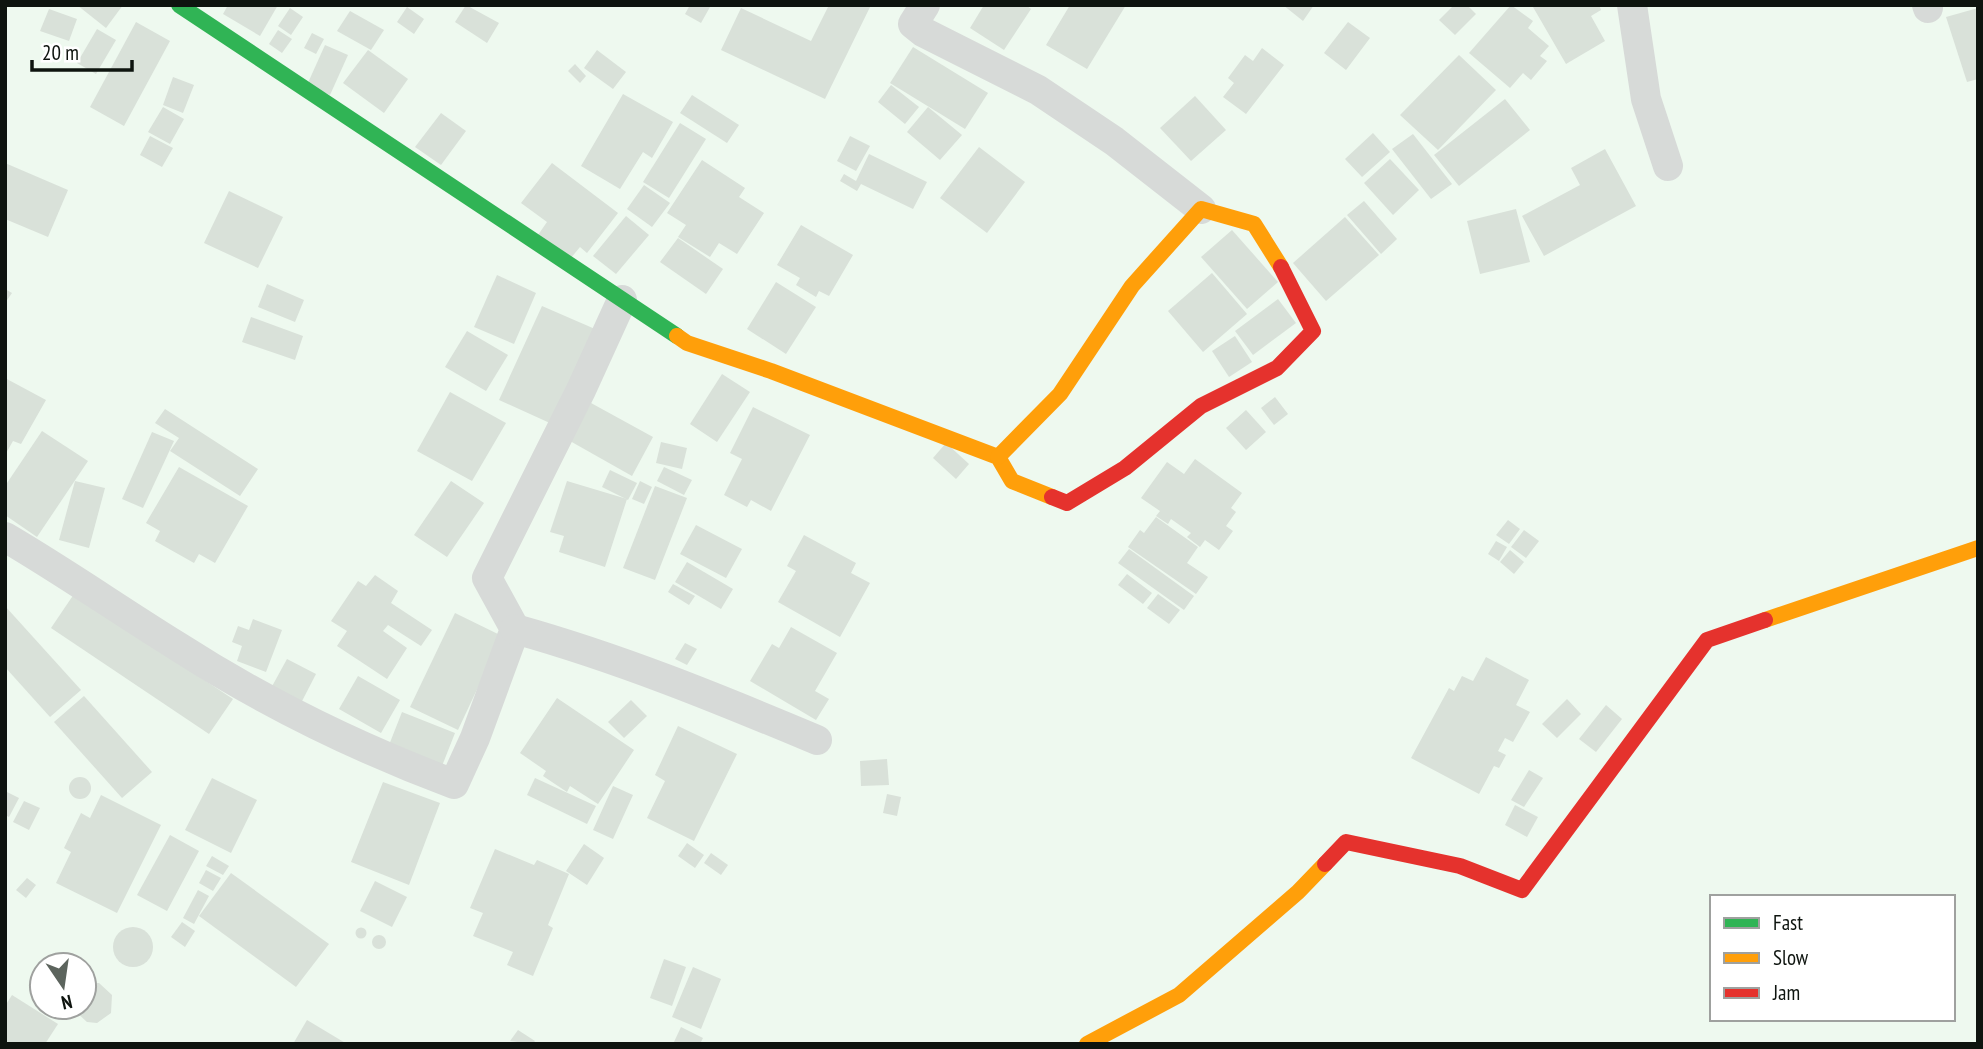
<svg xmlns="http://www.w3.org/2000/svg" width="1983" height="1049" viewBox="0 0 1983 1049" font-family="'PT Sans Narrow',sans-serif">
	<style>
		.building { fill: #d9e1d9 }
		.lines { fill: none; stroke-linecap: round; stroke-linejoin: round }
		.street { stroke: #d7dad8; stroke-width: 30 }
		.fast { stroke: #30b455; stroke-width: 16 }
		.slow { stroke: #ff9f0a; stroke-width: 16 }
		.jam { stroke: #e5322d; stroke-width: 16 }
	</style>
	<rect width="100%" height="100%" fill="#eef9ef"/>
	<g class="building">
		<polygon points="77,5 123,5 106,28"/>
		<polygon points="228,5 278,5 260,36 223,14"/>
		<polygon points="466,5 499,23 487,43 455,22"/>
		<polygon points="690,5 710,7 701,23 685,14"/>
		<polygon points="829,5 871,5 825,99 721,50 741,8 811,41"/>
		<polygon points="984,5 1026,5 1031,9 1004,50 970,28"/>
		<polygon points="1070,5 1126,5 1087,69 1046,45"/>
		<polygon points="1283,5 1314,5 1303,21"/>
		<polygon points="1454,5 1467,5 1476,14 1455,35 1439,20"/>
		<polygon points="1511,5 1533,21 1528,28 1549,46 1540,56 1547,61 1531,80 1523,73 1510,88 1469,53"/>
		<polygon points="1536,5 1599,5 1601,10 1591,16 1605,41 1566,64 1533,7"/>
		<polygon points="407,7 424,19 414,34 397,22"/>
		<polygon points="290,8 303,17 291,35 278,26"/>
		<polygon points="1978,8 1978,79 1967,82 1946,17"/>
		<polygon points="49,9 77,19 69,41 40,31"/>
		<polygon points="350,11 384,30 371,50 337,31"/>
		<polygon points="136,22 170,41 124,126 90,107"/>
		<polygon points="1348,22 1370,38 1346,70 1324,53"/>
		<polygon points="97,29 116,40 96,74 77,63"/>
		<polygon points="278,30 292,39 282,53 269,44"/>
		<polygon points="312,33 324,39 316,54 304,48"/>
		<polygon points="325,45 348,55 330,95 307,85"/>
		<polygon points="913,47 988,93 965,129 890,83"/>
		<polygon points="1262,48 1284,65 1246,114 1223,97 1234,83 1228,78 1245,55 1253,61"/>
		<polygon points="368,50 408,79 384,113 343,83"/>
		<polygon points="597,50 626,72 613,89 584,68"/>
		<polygon points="1459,55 1496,90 1438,150 1400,115"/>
		<polygon points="575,64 586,76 580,83 568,71"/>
		<polygon points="173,77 194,85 183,113 163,105"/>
		<polygon points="891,85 919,107 905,124 878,102"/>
		<polygon points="623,94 673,122 652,158 643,152 620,189 581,166"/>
		<polygon points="692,95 739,125 727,143 680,113"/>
		<polygon points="1195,96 1226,130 1191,161 1160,128"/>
		<polygon points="1505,99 1530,130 1459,186 1434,155"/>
		<polygon points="163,107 184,119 170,144 148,132"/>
		<polygon points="928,107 962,135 940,160 907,132"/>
		<polygon points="441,113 466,131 441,165 415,147"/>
		<polygon points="680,123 706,139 669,198 643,182"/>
		<polygon points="1373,133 1390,152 1362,177 1345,159"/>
		<polygon points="1413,134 1452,184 1431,199 1392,149"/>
		<polygon points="150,136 173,148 162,167 140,155"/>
		<polygon points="850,136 870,146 856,171 837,161"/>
		<polygon points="979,147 1025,182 987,233 940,198"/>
		<polygon points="1605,149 1636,206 1544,256 1522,216 1580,185 1571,168"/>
		<polygon points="869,154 927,182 913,209 861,184 857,191 840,181 844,174 856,181"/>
		<polygon points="1390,159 1419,190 1393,215 1364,183"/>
		<polygon points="702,160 745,188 739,197 764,213 737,254 719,243 710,257 678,237 686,225 667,213"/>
		<polygon points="5,163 68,190 48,237 5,219"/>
		<polygon points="552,163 618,213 587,253 580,247 570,259 538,235 547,222 521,203"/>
		<polygon points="644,185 670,203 652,227 627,209"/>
		<polygon points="229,191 283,217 258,268 204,243"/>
		<polygon points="1364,201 1397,239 1381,254 1347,215"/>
		<polygon points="1516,209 1530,262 1480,274 1467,221"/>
		<polygon points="626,216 649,235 616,274 593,256"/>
		<polygon points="1345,217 1379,255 1326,301 1293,263"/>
		<polygon points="801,225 853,255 829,296 819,291 816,297 796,285 800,278 777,265"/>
		<polygon points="1232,230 1278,282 1247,309 1201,257"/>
		<polygon points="678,238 723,269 706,294 660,262"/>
		<polygon points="1212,273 1247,314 1203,352 1168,311"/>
		<polygon points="497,275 536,293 514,344 474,327"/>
		<polygon points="776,282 816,307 786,354 747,329"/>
		<polygon points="267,284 304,300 295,322 258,307"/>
		<polygon points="5,289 12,293 5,303"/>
		<polygon points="1278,299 1296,323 1253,355 1235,331"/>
		<polygon points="542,306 595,329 552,424 499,400"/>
		<polygon points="251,317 303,336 295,360 242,342"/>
		<polygon points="467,331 508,355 486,391 445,367"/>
		<polygon points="1235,336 1252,362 1229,377 1212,351"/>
		<polygon points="722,374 750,392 717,442 690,424"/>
		<polygon points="5,378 46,400 21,444 13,441 5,455"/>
		<polygon points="450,392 506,423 472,481 417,451"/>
		<polygon points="1275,397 1288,414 1274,425 1261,408"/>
		<polygon points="591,403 653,437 632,476 570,441"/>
		<polygon points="753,407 810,435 771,511 751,500 747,507 724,495 742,459 730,453"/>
		<polygon points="165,409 258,469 240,496 170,451 179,438 155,423"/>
		<polygon points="1246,410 1266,432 1246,450 1226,428"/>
		<polygon points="42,431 88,461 37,537 5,515 5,486"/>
		<polygon points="152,432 174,441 143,508 122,499"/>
		<polygon points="661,442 687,448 682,469 656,463"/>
		<polygon points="946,443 969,464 956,479 933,458"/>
		<polygon points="1195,459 1242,493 1231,508 1236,512 1226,526 1233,531 1219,550 1205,540 1200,547 1187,537 1191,533 1171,519 1168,524 1156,516 1160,511 1141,498 1167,462 1184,474"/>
		<polygon points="179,467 248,506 215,563 199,554 194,563 155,541 160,531 146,523"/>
		<polygon points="664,467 692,480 684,495 657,481"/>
		<polygon points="610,470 637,483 628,500 602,487"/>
		<polygon points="75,481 105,488 89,548 59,540"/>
		<polygon points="451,481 484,503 447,557 414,535"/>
		<polygon points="567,481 627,499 605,567 559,552 564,536 550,532"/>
		<polygon points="640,481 652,487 644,504 632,499"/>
		<polygon points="655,486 687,498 655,580 623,568"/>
		<polygon points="1156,517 1198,547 1187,563 1208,577 1196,594 1128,547 1140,530 1144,533"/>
		<polygon points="1508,520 1520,529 1509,544 1496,535"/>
		<polygon points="696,525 742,549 726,578 680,554"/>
		<polygon points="1524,530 1539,541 1526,558 1511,547"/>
		<polygon points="804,535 856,563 851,573 870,583 840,637 778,602 796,571 787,566"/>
		<polygon points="1496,541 1507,547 1499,561 1488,554"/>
		<polygon points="1129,549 1194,596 1184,610 1118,563"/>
		<polygon points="1510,550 1524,562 1514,574 1500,562"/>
		<polygon points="687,562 733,589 721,609 675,582"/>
		<polygon points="1127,574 1152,593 1143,604 1118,585"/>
		<polygon points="375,575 398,591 391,603 432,630 421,646 388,625 383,631 407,648 387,679 337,646 347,631 331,621 358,581 366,586"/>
		<polygon points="673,584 695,596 689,605 668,592"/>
		<polygon points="74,594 233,699 209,734 51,628"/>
		<polygon points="1158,594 1180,610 1169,624 1147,608"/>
		<polygon points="5,606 81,690 50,717 5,667"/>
		<polygon points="455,613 502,636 458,730 410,707"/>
		<polygon points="253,619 282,630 266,672 237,661 242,646 232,642 238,626 249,630"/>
		<polygon points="791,627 837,653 815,691 829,699 816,720 750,681 772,644 779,648"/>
		<polygon points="685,643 697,649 687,665 675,659"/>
		<polygon points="1486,657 1529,680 1516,705 1530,712 1513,742 1505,738 1498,751 1506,755 1499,768 1494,766 1479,794 1411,758 1449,688 1454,691 1462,676 1473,681"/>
		<polygon points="287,659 316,674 300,705 270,690"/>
		<polygon points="358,676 400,700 381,733 339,709"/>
		<polygon points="84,696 152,772 122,798 54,722"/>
		<polygon points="557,698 634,750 598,804 570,786 567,792 543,776 546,771 520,753"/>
		<polygon points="1567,699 1581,714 1557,738 1542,724"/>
		<polygon points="631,700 647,716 624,738 608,722"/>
		<polygon points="1606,705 1622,719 1596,752 1579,739"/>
		<polygon points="402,712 455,733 442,766 389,745"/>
		<polygon points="678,726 737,754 694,841 647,818 665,781 655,775"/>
		<polygon points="887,759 889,785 861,786 860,761"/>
		<polygon points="1529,770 1543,778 1524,807 1511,800"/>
		<circle cx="80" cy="788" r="11"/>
		<polygon points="212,778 257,800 231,853 185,830"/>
		<polygon points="535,778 596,806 587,824 527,795"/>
		<polygon points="383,782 440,803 409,885 351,862"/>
		<polygon points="613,786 633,795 613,839 593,830"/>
		<polygon points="5,791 19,798 9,817 5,815"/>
		<polygon points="887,794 901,797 897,816 883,813"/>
		<polygon points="101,795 161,825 117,913 56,883 71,852 64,848 81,813 90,818"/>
		<polygon points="24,801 40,808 29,830 13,822"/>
		<polygon points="1515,805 1538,817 1527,837 1505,825"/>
		<polygon points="170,835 199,851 167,911 137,895"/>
		<polygon points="687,843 704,855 695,868 678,856"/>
		<polygon points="584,844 604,858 587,885 566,871"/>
		<polygon points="495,849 534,865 537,860 569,874 548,925 553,928 533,976 507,965 513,952 473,936 483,913 470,908"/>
		<polygon points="711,853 728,865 721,875 704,863"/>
		<polygon points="212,856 229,866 223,875 206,866"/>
		<polygon points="206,870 221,878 213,891 199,883"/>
		<polygon points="231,873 329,944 296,987 199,916"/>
		<polygon points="27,878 36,885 26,898 16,890"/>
		<polygon points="375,881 407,897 392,927 360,911"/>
		<polygon points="198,890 209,896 194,924 183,918"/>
		<polygon points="182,922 195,931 185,947 171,937"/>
		<circle cx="133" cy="947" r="20"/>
		<circle cx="361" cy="933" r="5.5"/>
		<circle cx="379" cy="942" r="7"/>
		<polygon points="664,959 686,967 672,1006 650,998"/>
		<polygon points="693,967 721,979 701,1029 672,1017"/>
		<polygon points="90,983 99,983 112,995 111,1013 97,1023 87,1022 74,1010 74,1007 84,1007 84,985"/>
		<polygon points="12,995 58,1024 45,1044 5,1044 5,1006"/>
		<polygon points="307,1020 347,1044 293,1044"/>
		<polygon points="681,1027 703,1038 700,1044 673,1044"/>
		<polygon points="518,1030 535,1041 533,1044 510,1041"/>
	</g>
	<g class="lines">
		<g class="street">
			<polyline points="925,5 913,24 923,32 1038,90 1114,141 1201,209"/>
			<polyline points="1632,5 1646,99 1668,166"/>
			<polyline points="1927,5 1928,8"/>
			<path d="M5,537C63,571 119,610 177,646C264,702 358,748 454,784L475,738L515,629L487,578L581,390L622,300"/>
			<path d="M515,629C619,658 717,698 817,740"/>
		</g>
		<polyline class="fast" points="179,5 677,336"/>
		<g class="slow">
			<polyline points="677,336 687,343 771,371 998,457 1012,481 1052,497"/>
			<polyline points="998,457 1060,394 1132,286 1201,209 1254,224 1281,267"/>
			<polyline points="1765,620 1978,548"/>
			<polyline points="1087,1044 1179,995 1298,892 1325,864"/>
		</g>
		<g class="jam">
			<polyline points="1052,497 1067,503 1125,468 1201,406 1277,368 1313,331 1281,267"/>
			<polyline points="1325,864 1346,842 1460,866 1522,890 1707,640 1765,620"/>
		</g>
	</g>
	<rect width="1983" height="1049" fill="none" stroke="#0e140f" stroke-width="14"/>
	<rect x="1710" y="895" width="245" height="126" fill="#ffffff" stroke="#9fa19f" stroke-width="2"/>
	<rect x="1724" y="918" width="35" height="10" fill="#30b455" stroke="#9fa19f" stroke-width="2"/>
	<text x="1773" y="930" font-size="21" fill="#0e140f">Fast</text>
	<rect x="1724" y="953" width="35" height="10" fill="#ff9f0a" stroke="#9fa19f" stroke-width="2"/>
	<text x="1773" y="965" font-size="21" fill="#0e140f">Slow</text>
	<rect x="1724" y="988" width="35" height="10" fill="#e5322d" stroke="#9fa19f" stroke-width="2"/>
	<text x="1773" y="1000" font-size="21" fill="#0e140f">Jam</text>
	<g transform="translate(63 986) rotate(167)"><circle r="33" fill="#ffffff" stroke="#9fa19f" stroke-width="2"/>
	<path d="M0-5L12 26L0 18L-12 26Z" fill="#5c645d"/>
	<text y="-10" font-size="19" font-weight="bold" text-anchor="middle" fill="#0e140f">N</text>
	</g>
	<path d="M32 60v10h100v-10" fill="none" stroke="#0e140f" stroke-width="3.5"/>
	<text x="42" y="60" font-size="21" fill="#0e140f" stroke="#ffffff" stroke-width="5" paint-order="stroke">20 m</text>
</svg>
